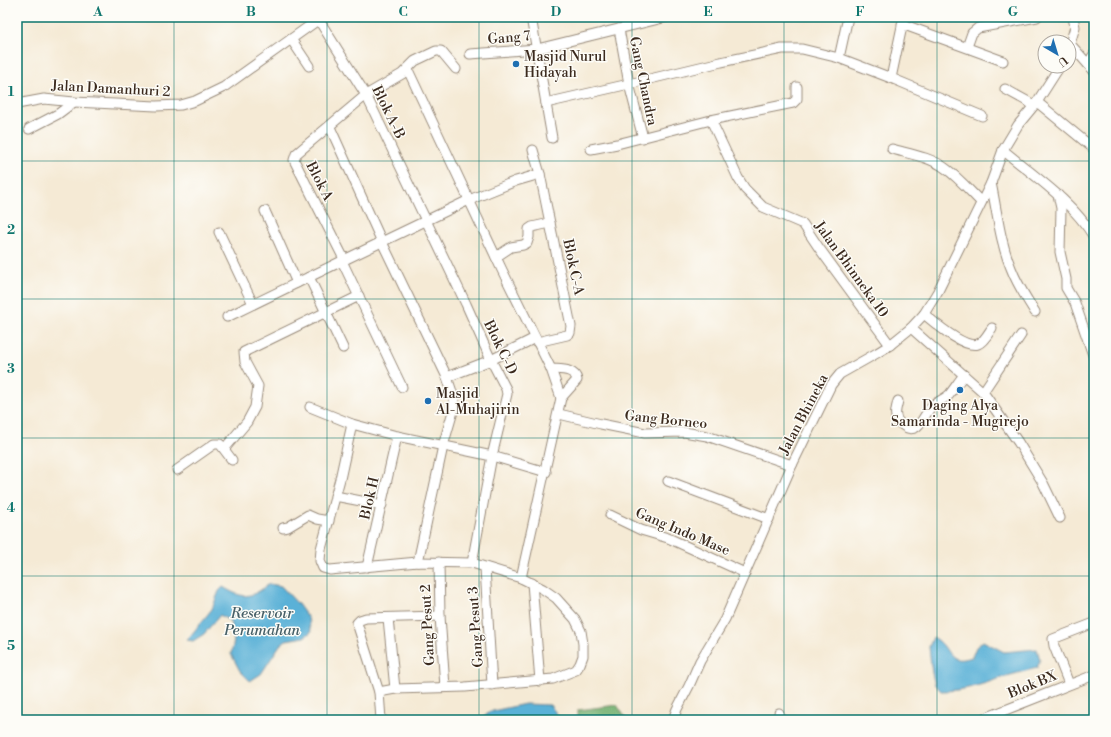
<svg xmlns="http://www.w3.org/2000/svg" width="1111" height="737" viewBox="0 0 1111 737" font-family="'Libre Bodoni',serif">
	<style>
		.forest { fill: #73b071; stroke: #576d48 }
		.water { fill: #5ab1d7; stroke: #4a6e7a }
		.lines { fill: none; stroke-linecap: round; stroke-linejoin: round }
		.street-casing { stroke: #988a7a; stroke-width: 11 }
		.street { stroke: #fff; stroke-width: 9 }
		.grid { fill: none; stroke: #0f766e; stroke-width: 1; stroke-opacity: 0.55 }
		.poi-dot { fill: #1f6fb2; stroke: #fdfcf7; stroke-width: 1.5 }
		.labels { text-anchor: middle; stroke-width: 3; stroke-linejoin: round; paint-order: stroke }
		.street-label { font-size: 14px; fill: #3b2a1e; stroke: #fdfcf7 }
		.poi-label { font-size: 14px; fill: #3b2a1e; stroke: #fdfcf7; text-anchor: start }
		.water-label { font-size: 15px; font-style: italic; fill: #476068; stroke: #fdfcf7 }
		.neatline { fill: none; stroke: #0f766e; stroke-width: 1.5 }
		.grid-label { font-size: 13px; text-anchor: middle; font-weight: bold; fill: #0f766e }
	</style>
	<rect width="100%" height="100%" fill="#fdfcf7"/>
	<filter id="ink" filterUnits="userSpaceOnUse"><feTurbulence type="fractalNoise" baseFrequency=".025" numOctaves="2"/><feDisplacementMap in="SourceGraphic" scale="8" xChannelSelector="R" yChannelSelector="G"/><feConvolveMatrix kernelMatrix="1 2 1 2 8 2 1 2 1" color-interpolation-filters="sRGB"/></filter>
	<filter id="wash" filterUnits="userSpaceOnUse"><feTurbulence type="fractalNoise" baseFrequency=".012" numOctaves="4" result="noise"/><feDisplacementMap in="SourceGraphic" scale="16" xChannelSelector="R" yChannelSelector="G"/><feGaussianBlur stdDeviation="0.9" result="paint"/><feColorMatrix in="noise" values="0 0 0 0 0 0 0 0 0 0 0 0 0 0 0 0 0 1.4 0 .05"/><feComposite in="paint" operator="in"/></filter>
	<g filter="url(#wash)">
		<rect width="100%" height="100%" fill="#f5ead5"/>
		<polygon class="forest" points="617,705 627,720 578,720 578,710"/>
		<g class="water">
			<path d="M269,584L281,586L298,604L308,618L311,632L304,637L286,640L280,645L261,674L250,681L240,671L231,654L234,641L230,621L220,615L204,634L193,641L187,640L212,609L219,591L223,587C243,599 250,599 269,584Z"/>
			<path d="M933,637C952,647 945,666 972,657L976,647L983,641L1004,652L1037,649L1040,660L1037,668C1025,671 1013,674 1001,678C980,685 964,691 941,691L935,685L932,673L929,647Z"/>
			<polygon points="525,704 550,705 561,720 482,720 488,712"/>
		</g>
	</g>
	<g filter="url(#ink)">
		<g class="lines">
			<defs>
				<g id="street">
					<polyline points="317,17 366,95 466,304 491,360 506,389 507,394 492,456 472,563"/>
					<polyline points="531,17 552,138"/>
					<polyline points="902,24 1003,61"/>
					<polyline points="619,29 629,84 643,138"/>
					<polyline points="291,39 309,66"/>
					<polyline points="1070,44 1094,71"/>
					<polyline points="967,47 972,33 978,28 1037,17"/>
					<polyline points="1069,47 1075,27 1073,17"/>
					<polyline points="470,54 537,49 667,17"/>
					<polyline points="839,58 848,17"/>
					<polyline points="1088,64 1094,54"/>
					<polyline points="408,70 502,270 551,369 561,398"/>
					<polyline points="891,78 904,17"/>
					<polyline points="1005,89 1034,105"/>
					<polyline points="1037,102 1094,149"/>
					<polyline points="546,103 629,84 721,62 782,49 802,49 839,58 891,78 982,116"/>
					<polyline points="17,104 44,99 74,102 156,106 181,105 195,101 224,87 322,17"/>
					<polyline points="711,120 738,178 745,189 763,207 803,224 819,248 890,345"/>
					<polyline points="330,127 382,242 447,377 454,398 454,408 443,446 418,562"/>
					<polyline points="29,129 58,114 74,102"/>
					<polyline points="591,149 617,144 711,120 793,103 797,99 797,87"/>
					<path d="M892,149C910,154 930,157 945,168C958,177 969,190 981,202"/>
					<polyline points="533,150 540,174 571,326 570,333 567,335 537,342"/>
					<path d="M1003,150C1035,177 1071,200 1094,237"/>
					<path d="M991,183C997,211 1000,242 1011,268C1017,284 1026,298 1035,312"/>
					<polyline points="1058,195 1061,208 1060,252 1066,279 1066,288 1075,303 1094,358"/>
					<polyline points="265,211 297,283"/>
					<polyline points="219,232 253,304"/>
					<polyline points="496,257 511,247 523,245 527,243 529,237 529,229 532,227 550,223"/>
					<polyline points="344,259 296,164 294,160 296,154 366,95 402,74 415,61 436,51 441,51 456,69"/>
					<polyline points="342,261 402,387"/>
					<polyline points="309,277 343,348"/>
					<path d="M924,314C934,322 964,349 978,344C984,342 989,332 992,328"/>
					<polyline points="227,317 342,261 469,200 516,181 540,174"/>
					<polyline points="911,328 983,392 1018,442 1043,483 1060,518"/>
					<polyline points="447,377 491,360 535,338"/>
					<polyline points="983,392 1021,335"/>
					<path d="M898,401C896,409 893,417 900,423C918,439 922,417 931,407C936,402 943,400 949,395C954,389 959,381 964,375"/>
					<polyline points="310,407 352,424 397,436 492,456 546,472"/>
					<polyline points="559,414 601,424 645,433 684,432 707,436 792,465"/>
					<polyline points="352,424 340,479 321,549 320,561 323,568 330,570 418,562 472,563 521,578 543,589 556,598 565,608 575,619 581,631 583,644 583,656 580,664 576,670 553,679 465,687 395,689 379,692"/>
					<polyline points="225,448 247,422 255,407 258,386 245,362 244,352 359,296"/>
					<polyline points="177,470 214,444 220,444 232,460"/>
					<polyline points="668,481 769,519"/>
					<polyline points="335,496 382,505"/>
					<polyline points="610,515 641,530 668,538 745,573"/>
					<polyline points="283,528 288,527 308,515 317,519 329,521"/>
					<polyline points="439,562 440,616 445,687"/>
					<polyline points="367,567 397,436"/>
					<polyline points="485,568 492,685"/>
					<path d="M521,578L561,398L577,380C575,368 559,370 551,369"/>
					<polyline points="532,583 540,681"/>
					<polyline points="388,618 395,689"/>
					<polyline points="1069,684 1054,646 1053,639 1094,623"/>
					<polyline points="381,720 379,692 357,623 360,620 366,618 440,616"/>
					<polyline points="673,720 677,709 689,686 700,661 725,619 792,465 831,385 840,374 877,353 890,345 911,328 924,314 938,291 991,183 1003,150 1018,125 1037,102 1060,66"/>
					<polyline points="778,720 779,713"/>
					<polyline points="980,720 1094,675"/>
				</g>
			</defs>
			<use href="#street" class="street-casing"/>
			<use href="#street" class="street"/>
		</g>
	</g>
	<path class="grid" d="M174,17V720M327,17V720M479,17V720M632,17V720M784,17V720M937,17V720M17,161H1094M17,299H1094M17,438H1094M17,576H1094"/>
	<g class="poi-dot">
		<circle cx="516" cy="64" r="4"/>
		<circle cx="960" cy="390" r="4"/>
		<circle cx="428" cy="401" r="4"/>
	</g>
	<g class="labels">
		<g class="street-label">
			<text transform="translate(509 37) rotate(-5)" y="5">Gang 7</text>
			<text transform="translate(644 81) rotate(78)" y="5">Gang Chandra</text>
			<text transform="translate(111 88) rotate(3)" y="5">Jalan Damanhuri 2</text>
			<text transform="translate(389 112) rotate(64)" y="5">Blok A-B</text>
			<text transform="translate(320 181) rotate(63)" y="5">Blok A</text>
			<text transform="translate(574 267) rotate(78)" y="5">Blok C-A</text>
			<text transform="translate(852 269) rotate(54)" y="5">Jalan Bhinneka 10</text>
			<text transform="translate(501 347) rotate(64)" y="5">Blok C-D</text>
			<text transform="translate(803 414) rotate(-62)" y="5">Jalan Bhineka</text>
			<text transform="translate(666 419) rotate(6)" y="5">Gang Borneo</text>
			<text transform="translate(369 498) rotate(-77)" y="5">Blok H</text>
			<text transform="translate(683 531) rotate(23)" y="5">Gang Indo Mase</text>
			<text transform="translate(427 625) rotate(-93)" y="5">Gang Pesut 2</text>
			<text transform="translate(475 627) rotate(-94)" y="5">Gang Pesut 3</text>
			<text transform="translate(1032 684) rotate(-22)" y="5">Blok BX</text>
		</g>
		<g class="poi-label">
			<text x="524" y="61">Masjid Nurul<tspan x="524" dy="16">Hidayah</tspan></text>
			<text x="436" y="398">Masjid<tspan x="436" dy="16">Al-Muhajirin</tspan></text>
			<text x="960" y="410" text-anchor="middle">Daging Alya<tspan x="960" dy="16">Samarinda - Mugirejo</tspan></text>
		</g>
		<g class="water-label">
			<text x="262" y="618">Reservoir<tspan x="262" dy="17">Perumahan</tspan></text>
		</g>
	</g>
	<rect width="1111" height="737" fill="none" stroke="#fdfcf7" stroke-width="44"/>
	<g transform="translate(1057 54) rotate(142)"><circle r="19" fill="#fdfcf7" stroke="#afa8a0"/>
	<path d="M0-3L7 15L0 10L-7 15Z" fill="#1f6fb2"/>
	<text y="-6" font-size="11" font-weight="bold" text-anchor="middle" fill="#3b2a1e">U</text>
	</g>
	<rect x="22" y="22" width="1067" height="693" class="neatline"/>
	<g class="grid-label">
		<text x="98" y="16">A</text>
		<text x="251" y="16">B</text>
		<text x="403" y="16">C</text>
		<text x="556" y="16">D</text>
		<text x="708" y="16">E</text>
		<text x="860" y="16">F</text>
		<text x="1013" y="16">G</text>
		<text x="11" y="96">1</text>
		<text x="11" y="234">2</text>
		<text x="11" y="373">3</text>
		<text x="11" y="512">4</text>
		<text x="11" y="650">5</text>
	</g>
</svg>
